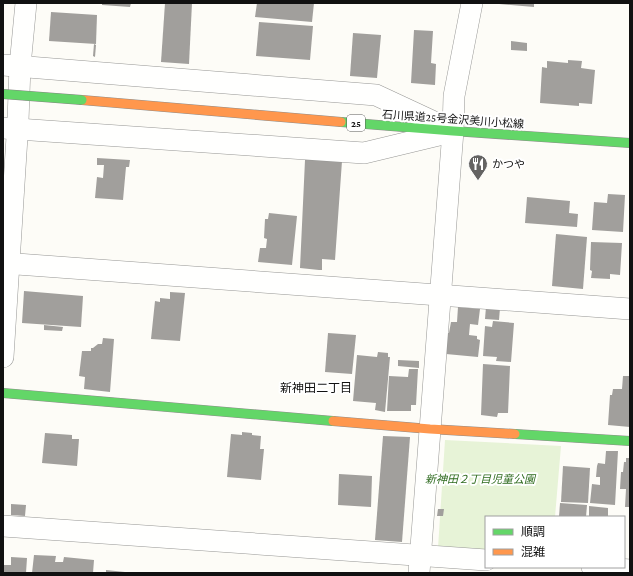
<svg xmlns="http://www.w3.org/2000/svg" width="633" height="576" viewBox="0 0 633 576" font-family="'Crimson Pro','Noto Sans JP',serif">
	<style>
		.green { fill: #e7f3d7 }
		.building { fill: #a19f9c }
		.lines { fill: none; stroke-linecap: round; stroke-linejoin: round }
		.street-casing { stroke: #979795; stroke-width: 22 }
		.fast-casing { stroke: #8e8d8b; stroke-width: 10 }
		.slow-casing { stroke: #8e8d8b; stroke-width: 10 }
		.street { stroke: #fffffe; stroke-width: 21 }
		.fast { stroke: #63d668; stroke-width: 9 }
		.slow { stroke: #ff974d; stroke-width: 9 }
		.fast-bridge-casing { stroke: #858482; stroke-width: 10; stroke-linecap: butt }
		.fast-bridge { stroke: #63d668; stroke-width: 9 }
		.labels { text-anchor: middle; stroke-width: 4; stroke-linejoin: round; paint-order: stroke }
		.shield { fill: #fff; stroke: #585858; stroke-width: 1 }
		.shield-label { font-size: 10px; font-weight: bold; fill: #111 }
		.street-label { font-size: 11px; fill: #111; stroke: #fff }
		.poi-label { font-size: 11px; fill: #111; stroke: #fff; text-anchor: start }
		.park-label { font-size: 11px; font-style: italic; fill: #2f6b1f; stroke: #fff }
		.neighbourhood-label { font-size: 12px; fill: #111; stroke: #fff }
	</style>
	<rect width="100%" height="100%" fill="#fdfcf7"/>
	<polygon class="green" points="445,440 561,446 555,517 486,517 486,550 438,548"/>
	<g class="building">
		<polygon points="102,3 131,3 130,7 102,5"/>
		<polygon points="165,3 192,3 189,64 161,62"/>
		<polygon points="257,3 314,3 312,22 255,17"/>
		<polygon points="499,3 534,3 534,7 499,4"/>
		<polygon points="51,12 97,15 96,44 49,41"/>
		<polygon points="259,22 313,26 310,60 256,56"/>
		<polygon points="414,30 433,31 431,63 436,64 435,85 411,83"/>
		<polygon points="353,33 381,35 377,78 350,76"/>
		<polygon points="511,41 527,43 527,51 511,50"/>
		<polygon points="94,44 96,45 95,57 93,56"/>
		<polygon points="568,60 582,61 581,68 595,70 592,104 579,103 579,106 540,103 542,67 547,68 547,61 568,63"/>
		<polygon points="97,158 130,160 129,167 126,167 123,200 95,198 97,177 103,178 104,165 97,165"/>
		<polygon points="307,159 342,161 335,260 322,259 322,270 319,270 300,268 305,160 307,160"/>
		<polygon points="608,194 625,195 623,232 592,230 594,202 607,203"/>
		<polygon points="527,197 570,201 569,213 578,214 577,227 525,223"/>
		<polygon points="269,213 297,216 292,265 258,262 260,248 266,248 267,239 264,238 265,219 268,219"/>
		<polygon points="556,234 587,237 583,289 552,286"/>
		<polygon points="591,242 622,243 620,275 610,274 610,279 591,278 592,271 590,270"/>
		<polygon points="24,291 83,296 81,327 22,323"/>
		<polygon points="170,292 185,293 180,341 151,339 155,301 160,302 160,298 170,299"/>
		<polygon points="458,307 480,309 478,325 470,324 469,335 477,336 477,339 480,340 478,357 446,354 447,333 449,333 451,322 457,322"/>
		<polygon points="486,307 500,308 499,320 485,319"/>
		<polygon points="493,321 514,323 511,362 496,361 497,357 483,356 485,326 492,327"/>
		<polygon points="44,325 63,327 62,331 44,330"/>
		<polygon points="328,333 356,335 352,374 325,372"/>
		<polygon points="103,338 114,339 110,392 84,389 85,377 79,376 82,351 91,351 91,348 93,348 98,344 102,344"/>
		<polygon points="378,352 388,353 388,357 390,357 385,412 375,410 376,403 353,401 357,355 377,357"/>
		<polygon points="398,360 419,361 419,368 398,366"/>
		<polygon points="483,364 510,366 508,413 498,413 497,417 481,415"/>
		<polygon points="409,369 418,369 416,405 411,405 411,411 387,411 389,376 408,377"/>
		<polygon points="623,376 630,376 630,427 608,425 610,395 612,395 613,389 622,389"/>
		<polygon points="242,432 252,433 252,435 261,436 260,449 264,449 261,480 227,477 231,434 242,435"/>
		<polygon points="45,433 72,435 72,439 79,439 77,466 42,463"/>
		<polygon points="383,436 410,437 402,542 375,540"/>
		<polygon points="606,451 618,451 615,505 590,503 592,484 600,485 600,477 596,477 597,466 598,463 605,464"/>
		<polygon points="626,458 630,458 630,507 625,507 626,489 620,489 621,472 623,472 624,462 626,462"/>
		<polygon points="563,466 590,468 588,503 561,502"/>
		<polygon points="339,474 372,476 371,507 338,505"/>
		<polygon points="560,503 587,505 586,517 559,517"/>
		<polygon points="11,504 26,505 25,516 11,515"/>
		<polygon points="589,506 608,508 608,517 589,517"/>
		<polygon points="438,509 444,509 443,516 437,516"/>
		<polygon points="34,555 56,556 55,562 63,562 64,557 94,560 93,573 32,573"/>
		<polygon points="11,557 27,558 26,573 3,573 3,565 11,565"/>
		<polygon points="106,570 125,572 125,573 106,573"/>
	</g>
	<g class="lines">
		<defs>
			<g id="street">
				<polyline points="3,65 376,95 449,129"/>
				<polyline points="3,128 364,153 447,133"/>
				<polyline points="3,263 630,309"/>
				<polyline points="3,357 18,121 20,66 26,3"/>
				<polyline points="3,526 486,560"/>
				<polyline points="592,567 630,570"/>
				<polyline points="419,573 453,131 454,96 472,3"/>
			</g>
			<g id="fast">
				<polyline points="341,122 453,131 630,143"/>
				<polyline points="3,393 333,421"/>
				<polyline points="515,434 630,441"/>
			</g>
			<g id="slow">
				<polyline points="82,100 341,122"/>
				<polyline points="333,421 430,429 515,434"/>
			</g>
		</defs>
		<use href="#street" class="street-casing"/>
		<use href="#fast" class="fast-casing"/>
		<use href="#slow" class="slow-casing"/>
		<use href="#street" class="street"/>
		<use href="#fast" class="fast"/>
		<use href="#slow" class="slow"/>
		<defs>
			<polyline id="fast-bridge" points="3,94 82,100"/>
		</defs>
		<use href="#fast-bridge" class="fast-bridge-casing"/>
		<use href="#fast-bridge" class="fast-bridge"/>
	</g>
	<defs>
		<symbol id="restaurant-pin" viewBox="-11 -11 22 30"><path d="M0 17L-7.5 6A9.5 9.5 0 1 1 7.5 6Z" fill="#646362" stroke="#fff"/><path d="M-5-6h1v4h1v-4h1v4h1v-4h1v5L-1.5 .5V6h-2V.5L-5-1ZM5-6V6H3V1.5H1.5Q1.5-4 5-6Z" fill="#fff"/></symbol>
	</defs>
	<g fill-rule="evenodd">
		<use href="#restaurant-pin" x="467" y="153" width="22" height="30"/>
	</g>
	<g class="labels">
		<rect class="shield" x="347" y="115" width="18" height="16" rx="3"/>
		<g class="shield-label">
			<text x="356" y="127">25</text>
		</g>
		<g class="street-label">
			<text transform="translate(453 119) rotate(4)" y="4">石川県道25号金沢美川小松線</text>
		</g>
		<g class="poi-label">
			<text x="492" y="168">かつや</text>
		</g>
		<g class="park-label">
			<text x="480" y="483">新神田２丁目児童公園</text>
		</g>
		<g class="neighbourhood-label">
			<text x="316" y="392">新神田二丁目</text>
		</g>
	</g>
	<rect width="633" height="576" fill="none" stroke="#111111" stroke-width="8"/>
	<rect x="485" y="516" width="140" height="52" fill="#ffffff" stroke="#a0a0a0"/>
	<rect x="493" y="529" width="20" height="6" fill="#63d668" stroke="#a0a0a0"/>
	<text x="521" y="536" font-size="12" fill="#111111">順調</text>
	<rect x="493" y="549" width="20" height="6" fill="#ff974d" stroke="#a0a0a0"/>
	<text x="521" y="556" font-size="12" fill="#111111">混雑</text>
</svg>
